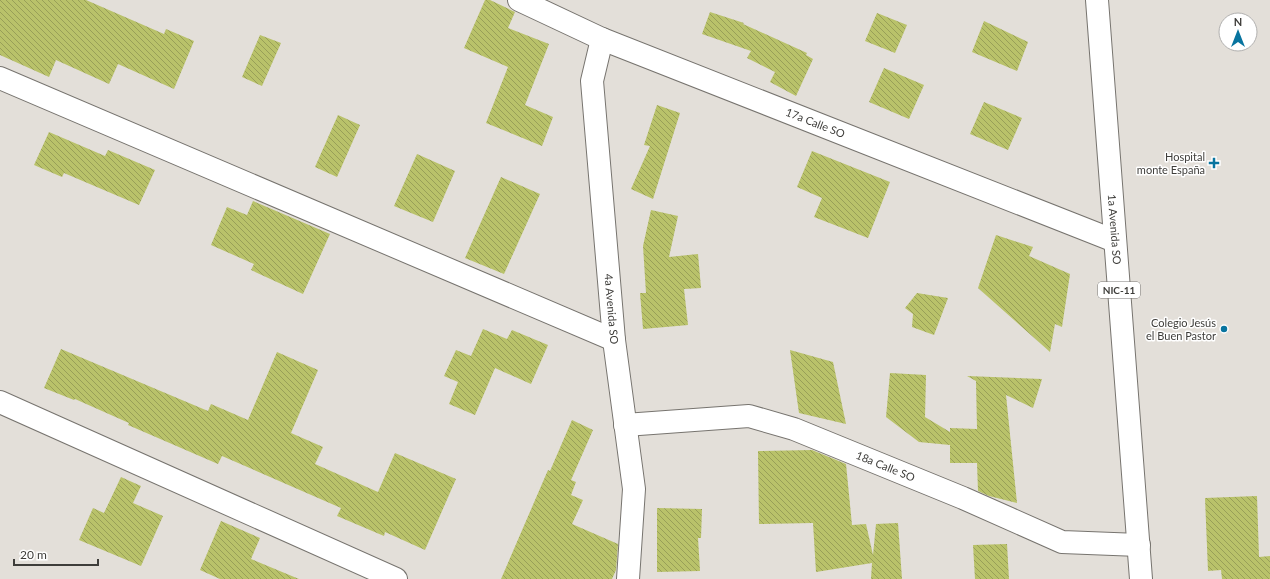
<svg xmlns="http://www.w3.org/2000/svg" width="1270" height="579" viewBox="0 0 1270 579" font-family="Lato,sans-serif">
	<style>
		.building { fill: url(#building-back-hatch) }
		.lines { fill: none; stroke-linecap: round; stroke-linejoin: round }
		.minor-casing { stroke: #77746f; stroke-width: 24 }
		.trunk-casing { stroke: #77746f; stroke-width: 24 }
		.minor { stroke: #fff; stroke-width: 22 }
		.trunk { stroke: #fff; stroke-width: 22 }
		.poi-dot { fill: #08749f; stroke: #fff; stroke-width: 1.5 }
		.labels { text-anchor: middle; stroke-width: 3; stroke-linejoin: round; paint-order: stroke }
		.shield { fill: #fff; stroke: #787775; stroke-width: 1 }
		.shield-label { font-size: 10px; font-weight: bold; fill: #3e3d3a }
		.street-label { font-size: 11px; fill: #3e3d3a; stroke: #fff }
		.poi-label { font-size: 11px; fill: #3e3d3a; stroke: #fff; text-anchor: end }
	</style>
	<defs>
		<pattern id="building-back-hatch" width="6" height="6" patternUnits="userSpaceOnUse"><rect width="6" height="6" fill="#b9c26a"/><path d="M-1 5l2 2M0 0l6 6M5-1l2 2" fill="none" stroke="#989f58"/></pattern>
	</defs>
	<rect width="100%" height="100%" fill="#e3dfd9"/>
	<g class="building">
		<polygon points="0,0 86,0 164,34 166,29 194,41 174,89 118,64 109,84 56,60 49,77 0,55"/>
		<polygon points="485,0 490,0 515,12 508,28 549,44 525,105 553,117 542,146 486,123 508,67 464,48"/>
		<polygon points="710,12 744,23 743,24 807,53 806,55 813,59 796,96 770,82 775,72 747,58 751,51 702,34"/>
		<polygon points="877,13 907,25 895,53 865,41"/>
		<polygon points="984,21 1028,42 1017,71 972,52"/>
		<polygon points="260,35 281,43 262,86 242,77"/>
		<polygon points="884,68 924,85 909,119 869,102"/>
		<polygon points="984,102 1022,118 1008,150 970,134"/>
		<polygon points="657,105 680,113 653,199 631,189 650,146 644,145"/>
		<polygon points="338,115 360,125 337,177 315,167"/>
		<polygon points="49,132 105,156 108,150 155,170 139,205 64,173 62,177 34,165"/>
		<polygon points="812,151 890,182 868,238 814,217 822,198 797,187"/>
		<polygon points="417,154 455,171 433,222 394,206"/>
		<polygon points="501,177 540,194 504,274 465,258"/>
		<polygon points="253,201 330,234 303,294 251,270 254,264 211,245 227,207 247,215"/>
		<polygon points="651,210 678,216 669,257 698,254 701,288 684,289 688,325 643,329 640,293 646,293 643,246"/>
		<polygon points="996,235 1033,247 1029,256 1070,274 1062,327 1055,324 1050,352 978,288"/>
		<polygon points="917,293 948,298 934,335 912,327 913,314 905,308"/>
		<polygon points="483,329 507,339 512,330 548,345 531,384 495,368 475,415 449,404 458,382 444,376 456,350 471,356"/>
		<polygon points="61,349 208,411 211,404 248,420 277,352 318,370 291,433 323,447 315,464 378,492 395,453 456,479 425,550 385,532 384,536 337,516 341,508 222,456 218,464 128,425 129,423 75,399 74,400 44,388"/>
		<polygon points="790,350 833,362 846,424 799,413"/>
		<polygon points="890,373 926,375 925,417 950,432 950,428 977,429 976,381 967,376 1042,379 1033,408 1006,395 1017,503 989,496 978,491 977,463 950,463 950,445 919,442 886,417"/>
		<polygon points="572,420 593,430 571,480 576,482 571,495 583,500 572,524 618,544 616,570 612,579 501,579 548,470 550,471"/>
		<polygon points="812,450 846,464 852,525 866,524 873,555 876,524 898,523 902,579 871,579 872,563 816,572 813,523 759,524 758,451"/>
		<polygon points="121,477 141,486 133,503 163,516 141,566 79,540 93,508 104,513"/>
		<polygon points="1257,496 1259,557 1270,556 1270,579 1222,579 1221,570 1208,571 1205,498"/>
		<polygon points="657,508 702,509 701,538 698,538 700,571 657,572"/>
		<polygon points="221,521 260,538 251,559 299,579 220,579 200,570"/>
		<polygon points="1007,544 1009,579 975,579 973,545"/>
	</g>
	<g class="lines">
		<defs>
			<g id="minor">
				<path id="s1" d="M519,0L602,39L1115,241"/>
				<path id="s2" d="M602,39L592,81L614,340L634,489L628,579"/>
				<polyline points="0,78 614,340"/>
				<polyline points="0,402 396,579"/>
				<path id="s3" d="M625,425L749,416L794,429L963,498L1062,542L1139,545"/>
			</g>
			<g id="trunk">
				<path id="s4" d="M1097,0L1141,579"/>
			</g>
		</defs>
		<use href="#minor" class="minor-casing"/>
		<use href="#trunk" class="trunk-casing"/>
		<use href="#minor" class="minor"/>
		<use href="#trunk" class="trunk"/>
	</g>
	<g class="poi-dot">
		<path d="M1212 157h4v4h4v4h-4v4h-4v-4h-4v-4h4z"/>
		<circle cx="1224" cy="329" r="4"/>
	</g>
	<g class="labels">
		<rect class="shield" x="1098" y="282" width="42" height="16" rx="3"/>
		<g class="shield-label">
			<text x="1119" y="294">NIC-11</text>
		</g>
		<g class="street-label">
			<text dy="4" stroke="none"><textPath href="#s1" startOffset="321">17a Calle SO</textPath></text>
			<text dy="4" stroke="none"><textPath href="#s4" startOffset="230">1a Avenida SO</textPath></text>
			<text dy="4" stroke="none"><textPath href="#s2" startOffset="272">4a Avenida SO</textPath></text>
			<text dy="4" stroke="none"><textPath href="#s3" startOffset="270">18a Calle SO</textPath></text>
		</g>
		<g class="poi-label">
			<text x="1205" y="161">Hospital<tspan x="1205" dy="13">monte España</tspan></text>
			<text x="1216" y="327">Colegio Jesús<tspan x="1216" dy="13">el Buen Pastor</tspan></text>
		</g>
	</g>
	<g transform="translate(1238 32)"><circle r="19" fill="#ffffff" stroke="#b2b1b0"/>
	<path d="M0-3L7 15L0 10L-7 15Z" fill="#08749f"/>
	<text y="-6" font-size="11" font-weight="bold" text-anchor="middle" fill="#3e3d3a">N</text>
	</g>
	<path d="M14 559v6h84v-6" fill="none" stroke="#3e3d3a" stroke-width="2"/>
	<text x="20" y="559" font-size="12" fill="#3e3d3a" stroke="#ffffff" stroke-width="3" paint-order="stroke">20 m</text>
</svg>
